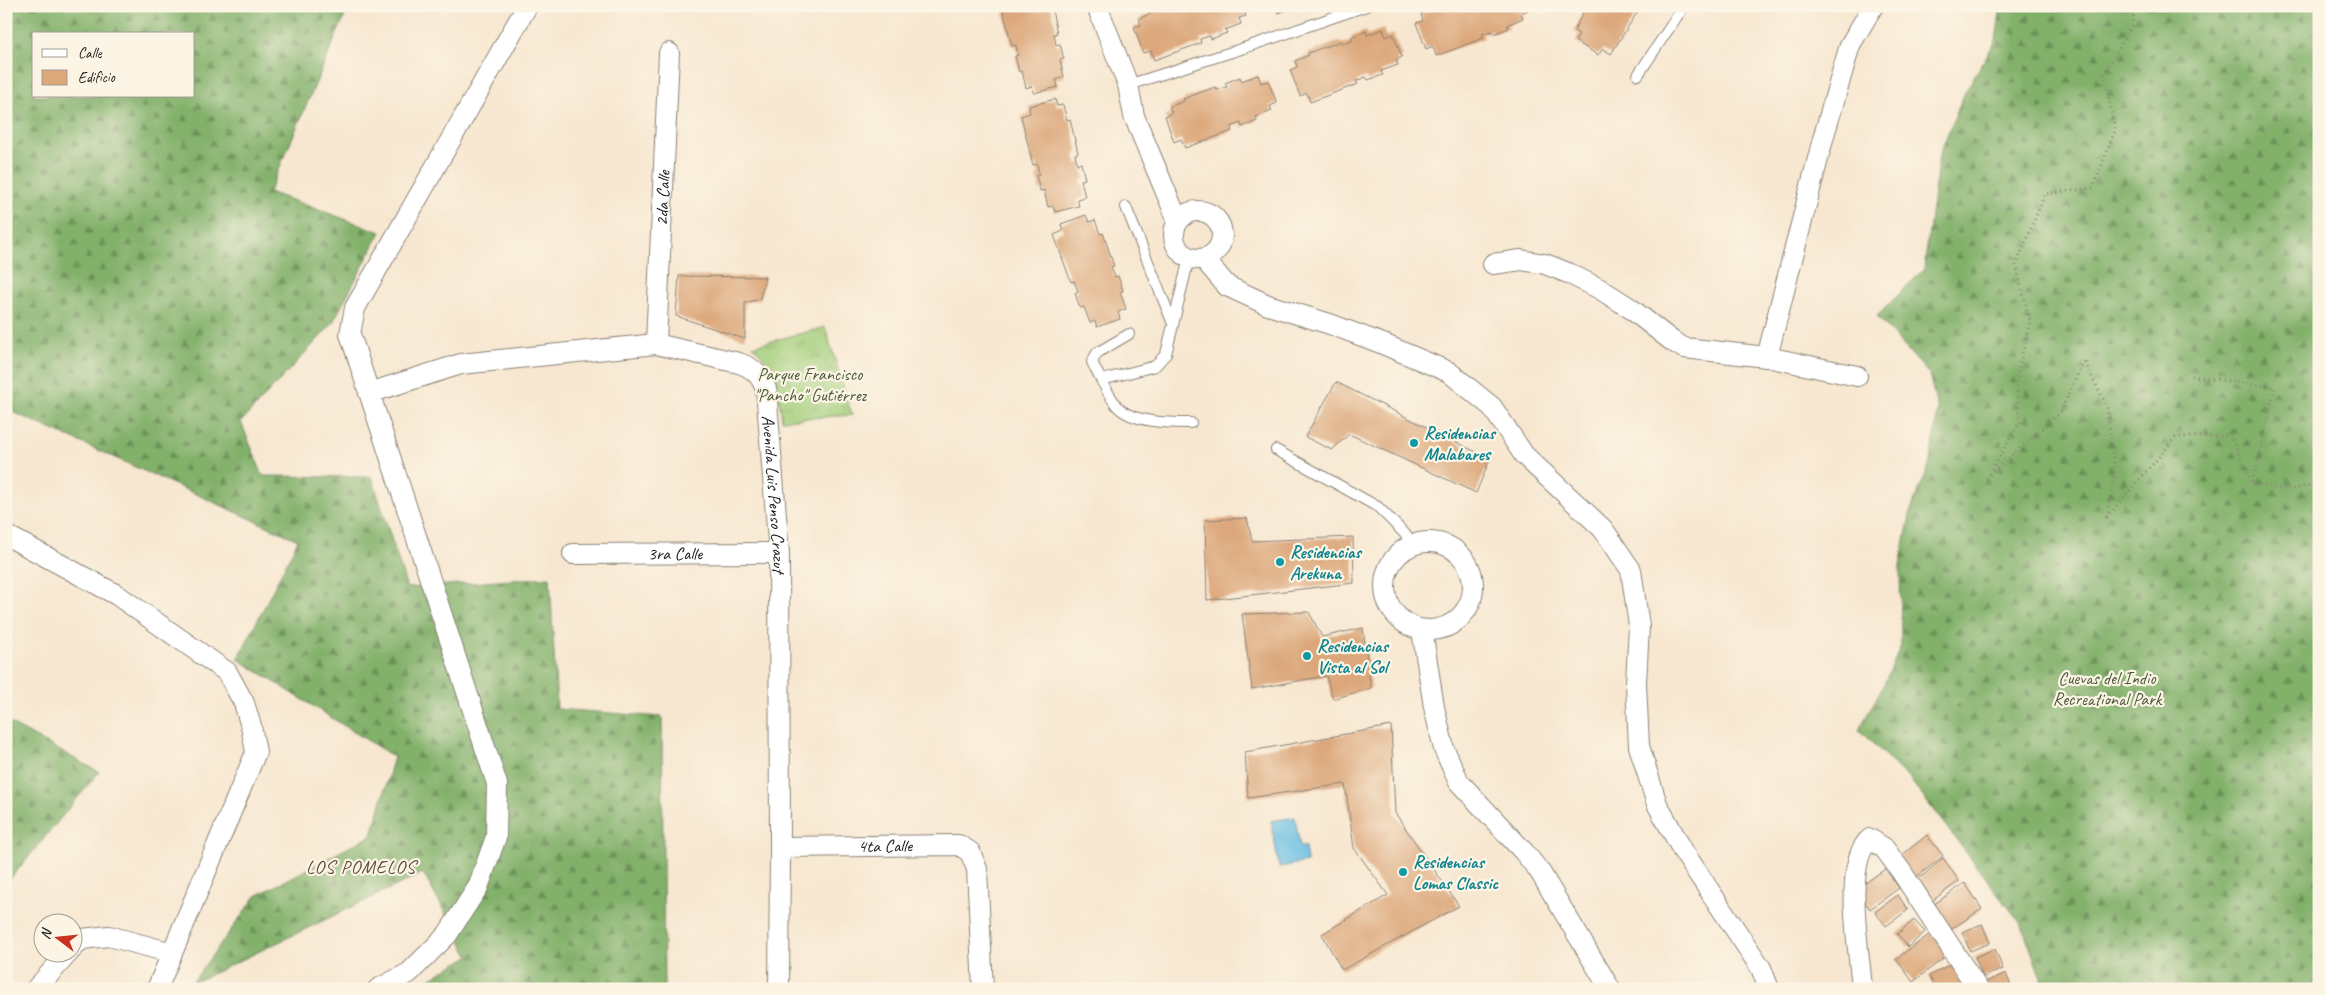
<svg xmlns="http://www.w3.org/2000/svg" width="2325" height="995" viewBox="0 0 2325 995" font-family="Caveat,sans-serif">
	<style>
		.grass { fill: url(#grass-tufts); stroke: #60754c }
		.forest { fill: url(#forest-firs); stroke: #4f6644; fill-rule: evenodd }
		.water { fill: #67bee4; stroke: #426d80 }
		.building { fill: #dca77a }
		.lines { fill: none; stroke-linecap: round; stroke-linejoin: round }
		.service-casing { stroke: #8a8276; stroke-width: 12 }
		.minor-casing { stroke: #8a8276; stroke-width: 22 }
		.path { stroke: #8a8276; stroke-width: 3; stroke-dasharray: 1 4; stroke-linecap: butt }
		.service { stroke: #fff; stroke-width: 10 }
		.minor { stroke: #fff; stroke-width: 20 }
		.culture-dot { fill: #0f9aa8; stroke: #fcf5e5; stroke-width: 2 }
		.labels { text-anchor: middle; stroke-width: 4.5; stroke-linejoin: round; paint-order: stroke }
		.street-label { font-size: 18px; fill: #1c1c1c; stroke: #fcf5e5 }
		.park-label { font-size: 18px; fill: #4b5a3d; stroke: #fcf5e5 }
		.culture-label { font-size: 18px; font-weight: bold; fill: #0d838f; stroke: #fcf5e5; text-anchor: start }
		.neighbourhood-label { font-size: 19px; letter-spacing: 1px; fill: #5f4d3d; stroke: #fcf5e5 }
	</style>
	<defs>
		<pattern id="grass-tufts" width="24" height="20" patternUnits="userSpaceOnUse" patternTransform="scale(1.25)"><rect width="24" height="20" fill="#a3ce7b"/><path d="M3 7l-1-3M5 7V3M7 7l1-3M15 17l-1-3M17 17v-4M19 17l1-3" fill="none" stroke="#8cb06a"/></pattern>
		<pattern id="forest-firs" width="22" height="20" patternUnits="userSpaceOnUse" patternTransform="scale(1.25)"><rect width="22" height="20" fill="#82b16b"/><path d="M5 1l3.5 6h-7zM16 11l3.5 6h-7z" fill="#6a8f57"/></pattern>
	</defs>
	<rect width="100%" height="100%" fill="#fcf5e5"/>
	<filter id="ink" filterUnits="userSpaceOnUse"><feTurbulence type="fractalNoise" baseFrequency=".02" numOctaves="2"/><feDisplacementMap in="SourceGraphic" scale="10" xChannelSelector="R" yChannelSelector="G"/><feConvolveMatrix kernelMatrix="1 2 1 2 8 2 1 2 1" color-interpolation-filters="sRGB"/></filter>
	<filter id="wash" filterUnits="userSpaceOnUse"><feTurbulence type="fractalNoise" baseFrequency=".0096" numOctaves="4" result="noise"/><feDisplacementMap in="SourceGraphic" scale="20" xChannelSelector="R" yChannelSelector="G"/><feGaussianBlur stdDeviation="1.12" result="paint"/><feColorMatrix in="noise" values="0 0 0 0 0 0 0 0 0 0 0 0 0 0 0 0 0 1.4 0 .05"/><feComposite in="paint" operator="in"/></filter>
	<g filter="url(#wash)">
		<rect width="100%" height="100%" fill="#f7e7d0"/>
		<polygon class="grass" points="825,327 852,415 782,420 775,369 753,346"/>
		<g class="forest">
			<path d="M6,6H349L269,192L381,232L332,324L241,422L263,476L372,477L407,588L550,577L557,709L662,717L664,989H412L469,956L423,873L191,984L256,896L372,835L394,757L238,659L298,540L6,409ZM34,34H194V96H34Z"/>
			<polygon points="2001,6 2319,6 2319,989 2045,989 2022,925 1911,781 1859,730 1885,682 1901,645 1900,566 1911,510 1929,466 1938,411 1929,374 1877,316 1924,269 1939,155 1965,92 1996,40"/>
			<polygon points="6,721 99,772 6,884"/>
		</g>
		<polygon class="water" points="1295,817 1300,847 1305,847 1307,862 1279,867 1271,821"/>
		<g id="blocks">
			<g class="building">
				<polygon points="1002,6 1051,6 1057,33 1054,34 1056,45 1060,44 1064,59 1060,60 1064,77 1056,80 1058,87 1034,93 1032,86 1026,88 1022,71 1019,72 1015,56 1018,55 1016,45 1012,46"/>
				<polygon points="1165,6 1243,6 1246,16 1239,18 1241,24 1225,30 1227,33 1211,39 1210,36 1200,39 1201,43 1154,60 1151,51 1143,53 1134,27 1141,25 1139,19"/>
				<polygon points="1275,6 1297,6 1278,13"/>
				<polygon points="1434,6 1526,6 1528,10 1521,13 1523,18 1507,25 1509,28 1493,34 1492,31 1482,34 1484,38 1436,56 1433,46 1426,49 1416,23 1423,21 1421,14 1435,9"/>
				<polygon points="1586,6 1637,6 1635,10 1638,11 1611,54 1603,49 1598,55 1575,41 1579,34 1574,31"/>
				<polygon points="1383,29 1386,37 1393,34 1402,57 1396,60 1398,65 1381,71 1383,75 1368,80 1366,77 1356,81 1358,84 1310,102 1307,93 1300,96 1290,70 1297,67 1295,61 1309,55 1308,53 1341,41 1342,44 1352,41 1351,37 1366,31 1367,35"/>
				<polygon points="1258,75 1261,83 1268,81 1277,103 1270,106 1272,111 1256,117 1257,121 1242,127 1241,123 1231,127 1232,131 1185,148 1181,139 1174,142 1165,116 1172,113 1169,107 1184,101 1183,99 1215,87 1216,90 1227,87 1225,83 1240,77 1241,81"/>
				<polygon points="1055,99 1057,106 1063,105 1067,120 1070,119 1078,153 1075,154 1077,164 1081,163 1085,179 1081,180 1085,197 1077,199 1079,206 1055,212 1053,206 1048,207 1044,190 1040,191 1036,175 1039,175 1037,164 1033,165 1021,116 1030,113 1029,106"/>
				<polygon points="1086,215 1089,222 1095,220 1100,234 1103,233 1114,266 1111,267 1115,277 1118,276 1123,291 1120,292 1126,309 1118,312 1120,319 1097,327 1095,321 1090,323 1084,307 1080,308 1075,293 1078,291 1074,281 1071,282 1054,235 1063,231 1061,224"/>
				<polygon points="679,276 765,277 760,299 745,303 745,339 676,316"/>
				<polygon points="1336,382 1490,459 1476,493 1349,434 1332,450 1305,437"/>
				<polygon points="1247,518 1252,541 1353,537 1354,583 1207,600 1205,520"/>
				<polygon points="1309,612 1322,637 1363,628 1371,688 1333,699 1326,676 1252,689 1242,614"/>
				<polygon points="1391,726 1395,813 1459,906 1342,970 1322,934 1388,895 1354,848 1345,784 1248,798 1245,752"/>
				<polygon points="1927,835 1943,856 1913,880 1897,859"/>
				<polygon points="1943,858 1959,881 1932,901 1918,880"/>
				<polygon points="1885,869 1899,888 1870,909 1856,890"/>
				<polygon points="1965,883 1982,909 1947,932 1930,907"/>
				<polygon points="1898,895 1908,910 1886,926 1875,912"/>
				<polygon points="1914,920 1925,932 1908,947 1897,934"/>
				<polygon points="1982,924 1990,943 1970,951 1962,932"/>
				<polygon points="1933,932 1949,954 1913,982 1896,959"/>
				<polygon points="1995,949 2003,969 1983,977 1975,957"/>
				<polygon points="1952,963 1963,984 1954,989 1936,989 1929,976"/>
				<polygon points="2006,973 2012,989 1988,989 1986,982"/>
			</g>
		</g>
	</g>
	<g filter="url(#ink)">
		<use href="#blocks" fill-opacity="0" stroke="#8a8276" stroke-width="1"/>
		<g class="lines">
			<defs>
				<g id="service">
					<polyline points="1638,75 1684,6"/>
					<polyline points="1128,85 1241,49 1366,6"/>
					<polyline points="1126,207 1173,324"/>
					<path d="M1129,334L1097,353L1092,362C1099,376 1107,393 1117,406C1132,423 1170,423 1191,423"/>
					<polyline points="1102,380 1155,366 1166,354 1189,258"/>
					<polyline points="1276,450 1378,507 1415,544"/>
				</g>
				<g id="minor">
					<polyline points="1097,6 1128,85 1134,116 1178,221"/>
					<circle cx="1198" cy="235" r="24"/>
					<polyline points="1204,259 1227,286 1268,305 1330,324 1383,344 1449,372 1492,407 1524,455 1603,529 1631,570 1639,626 1636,683 1639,746 1657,804 1683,851 1761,968 1769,989"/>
					<polyline points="1493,264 1521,260 1545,264 1568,273 1600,289 1630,308 1672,341 1684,348 1767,357 1857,376"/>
					<path id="s1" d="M656,344L669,53"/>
					<polyline points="1767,357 1823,139 1850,45 1873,6"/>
					<path id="s2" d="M369,393L461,364L656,344L739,363C753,368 760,374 766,389L779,553L780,847L779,989"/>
					<polyline points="6,535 117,595 227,672 244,703 251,726 256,752 157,989"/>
					<circle cx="1429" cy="586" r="44"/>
					<path id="s3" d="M573,554L779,553"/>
					<polyline points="1422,630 1434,707 1444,749 1459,782 1524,852 1540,872 1610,989"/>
					<path id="s4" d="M780,847L959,845L970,852L977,869L983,989"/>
					<polyline points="72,949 82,939 109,936 172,953"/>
					<polyline points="36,989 69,952"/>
					<polyline points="378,989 409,973 447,935 478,887 496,837 497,784 350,334 355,308 527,6"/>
					<path d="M1862,989C1860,955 1842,862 1870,839L1884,848L1901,871L1978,989"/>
				</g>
			</defs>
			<use href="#service" class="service-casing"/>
			<use href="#minor" class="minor-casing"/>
			<g class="path">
				<polyline points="2135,6 2132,26 2104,74 2115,130 2093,188 2045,194 2016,265 2030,321 2016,380 2020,422 1988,476 2060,413 2084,360 2107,407 2115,472 2107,517 2176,437 2231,436 2252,484"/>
				<polyline points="2192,376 2275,387 2252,484 2290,490 2313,484 2319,501"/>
			</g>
			<use href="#service" class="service"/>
			<use href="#minor" class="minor"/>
		</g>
	</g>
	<g class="culture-dot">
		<circle cx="1414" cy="443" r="5"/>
		<circle cx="1280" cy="562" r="5"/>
		<circle cx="1307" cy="656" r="5"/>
		<circle cx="1403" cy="872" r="5"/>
	</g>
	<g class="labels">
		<g class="street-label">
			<text dy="6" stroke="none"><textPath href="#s1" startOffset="146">2da Calle</textPath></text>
			<text dy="6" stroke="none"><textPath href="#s2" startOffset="522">Avenida Luis Penso Crazut</textPath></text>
			<text dy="6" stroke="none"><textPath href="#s3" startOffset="102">3ra Calle</textPath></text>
			<text dy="6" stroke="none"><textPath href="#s4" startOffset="105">4ta Calle</textPath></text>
		</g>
		<g class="park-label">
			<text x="810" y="380">Parque Francisco<tspan x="810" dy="21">"Pancho" Gutiérrez</tspan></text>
			<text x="2107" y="684">Cuevas del Indio<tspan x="2107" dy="21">Recreational Park</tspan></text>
		</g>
		<g class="culture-label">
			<text x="1424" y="439">Residencias<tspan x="1424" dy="21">Malabares</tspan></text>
			<text x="1290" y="558">Residencias<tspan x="1290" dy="21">Arekuna</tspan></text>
			<text x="1317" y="652">Residencias<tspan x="1317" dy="21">Vista al Sol</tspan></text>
			<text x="1413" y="868">Residencias<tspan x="1413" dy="21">Lomas Classic</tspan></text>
		</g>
		<g class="neighbourhood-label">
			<text x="361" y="873">LOS POMELOS</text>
		</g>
	</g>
	<rect width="2325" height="995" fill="none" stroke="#fcf5e5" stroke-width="25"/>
	<rect x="32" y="32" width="162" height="65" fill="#fcf5e5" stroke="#a29e95"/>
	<rect x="42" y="49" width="25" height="8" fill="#ffffff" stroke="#a29e95"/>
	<text x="78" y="58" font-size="15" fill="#1c1c1c">Calle</text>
	<rect x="42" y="70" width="25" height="15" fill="#dca77a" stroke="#a29e95"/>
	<text x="78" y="82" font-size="15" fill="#1c1c1c">Edificio</text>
	<g transform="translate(58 938) rotate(286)"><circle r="24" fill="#fcf5e5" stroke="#a29e95"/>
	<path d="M0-4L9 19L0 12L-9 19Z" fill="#c8321e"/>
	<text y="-8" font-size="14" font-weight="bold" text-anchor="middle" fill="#1c1c1c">N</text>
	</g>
</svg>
